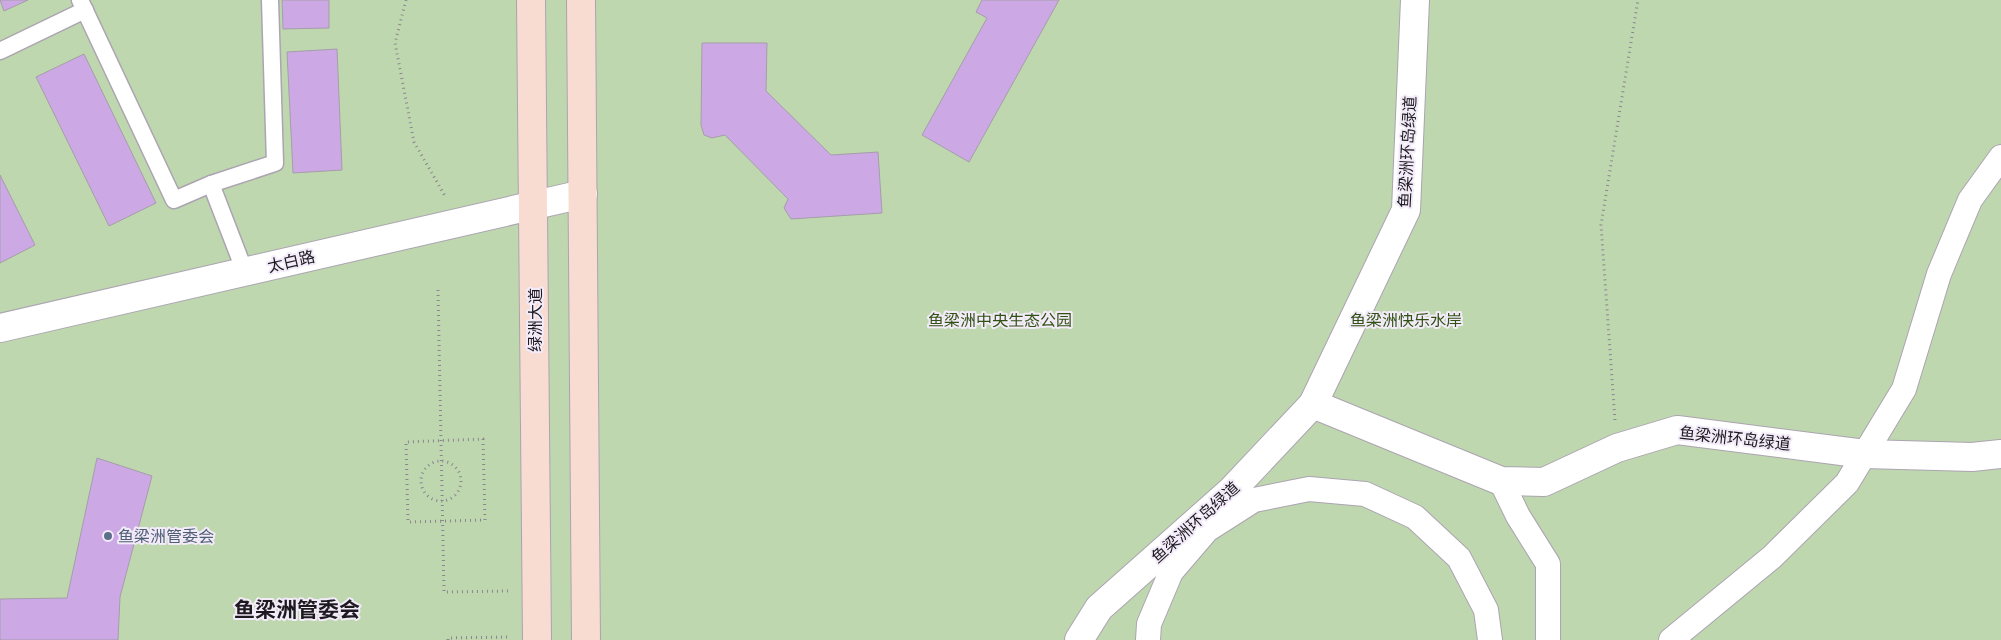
<svg xmlns="http://www.w3.org/2000/svg" width="2001" height="640" viewBox="0 0 2001 640" font-family="'Source Sans 3','Noto Sans SC',sans-serif">
	<style>
		.green { fill: #bfd7af }
		.building { fill: #cca9e5; stroke: #a59daa }
		.lines { fill: none; stroke-linecap: round; stroke-linejoin: round }
		.service-casing { stroke: #aba4b1; stroke-width: 19 }
		.pedestrian-casing { stroke: #aba4b1; stroke-width: 26 }
		.minor-casing { stroke: #aba4b1; stroke-width: 30 }
		.secondary-casing { stroke: #aba4b1; stroke-width: 30 }
		.path { stroke: #8b858f; stroke-width: 3; stroke-dasharray: 1 4; stroke-linecap: butt }
		.service { stroke: #fff; stroke-width: 16 }
		.pedestrian { stroke: #fff; stroke-width: 24 }
		.minor { stroke: #fff; stroke-width: 28 }
		.secondary { stroke: #f8dbd1; stroke-width: 28 }
		.service-dot { fill: #5c6f8a; stroke: #f3ebf9; stroke-width: 2 }
		.labels { text-anchor: middle; stroke-width: 4; stroke-linejoin: round; paint-order: stroke }
		.street-label { font-size: 16px; fill: #1c1a1f; stroke: #f3ebf9 }
		.park-label { font-size: 16px; fill: #305113; stroke: #f3ebf9 }
		.service-label { font-size: 16px; fill: #4e5e75; stroke: #f3ebf9; text-anchor: start }
		.district-label { font-size: 21px; font-weight: bold; fill: #1c1a1f; stroke: #f3ebf9 }
	</style>
	<rect width="100%" height="100%" fill="#f3ebf9"/>
	<rect class="green" x="0" y="0" width="2001" height="640"/>
	<g class="building">
		<polygon points="0,0 28,0 4,11"/>
		<polygon points="282,0 329,0 329,28 283,29"/>
		<polygon points="982,0 1059,0 969,162 922,135 987,18 976,12"/>
		<polygon points="702,43 767,43 766,91 831,155 878,152 882,213 791,219 784,208 788,199 725,135 712,138 704,135 701,125"/>
		<polygon points="337,49 342,170 293,173 287,52"/>
		<polygon points="84,54 156,203 109,226 36,77"/>
		<polygon points="0,175 35,245 0,263"/>
		<polygon points="97,458 152,476 120,597 118,640 0,640 0,599 67,598"/>
	</g>
	<g class="lines">
		<defs>
			<g id="service">
				<polyline points="80,0 174,200 211,184 275,163 270,0"/>
				<polyline points="0,51 85,10"/>
				<polyline points="211,184 245,272"/>
			</g>
			<g id="pedestrian">
				<polyline points="1501,481 1518,516 1548,564 1548,640"/>
				<polyline points="1148,640 1149,624 1171,572 1207,530 1254,500 1309,489 1365,494 1415,517 1459,558 1486,610 1490,640"/>
				<polyline points="1671,640 1772,557 1847,483 1904,389 1939,274 1970,200 2001,157"/>
			</g>
			<g id="minor">
				<polyline points="0,328 583,194"/>
				<polyline points="1313,404 1501,481 1544,482 1617,448 1677,430 1865,454 1972,457 2001,454"/>
				<polyline points="1079,640 1099,608 1231,491 1313,404 1406,210 1415,0"/>
			</g>
			<g id="secondary">
				<polyline points="531,0 537,640"/>
				<polyline points="581,0 586,640"/>
			</g>
		</defs>
		<use href="#service" class="service-casing"/>
		<use href="#pedestrian" class="pedestrian-casing"/>
		<use href="#minor" class="minor-casing"/>
		<use href="#secondary" class="secondary-casing"/>
		<g class="path">
			<polyline points="406,0 395,43 414,142 445,196"/>
			<polyline points="438,290 444,592 509,591"/>
			<polyline points="1615,420 1601,225 1638,0"/>
			<polygon points="483,439 485,520 408,522 406,442"/>
			<circle cx="441" cy="481" r="20"/>
			<polyline points="448,640 448,638 509,637"/>
		</g>
		<use href="#service" class="service"/>
		<use href="#pedestrian" class="pedestrian"/>
		<use href="#minor" class="minor"/>
		<use href="#secondary" class="secondary"/>
	</g>
	<circle class="service-dot" cx="108" cy="536" r="5"/>
	<g class="labels">
		<g class="street-label">
			<text transform="translate(1407 152) rotate(-87)" y="6">鱼梁洲环岛绿道</text>
			<text transform="translate(291 261) rotate(-13)" y="6">太白路</text>
			<text transform="translate(535 320) rotate(-90)" y="6">绿洲大道</text>
			<text transform="translate(1735 438) rotate(6)" y="6">鱼梁洲环岛绿道</text>
			<text transform="translate(1195 522) rotate(-42)" y="6">鱼梁洲环岛绿道</text>
		</g>
		<g class="park-label">
			<text x="1000" y="326">鱼梁洲中央生态公园</text>
			<text x="1406" y="326">鱼梁洲快乐水岸</text>
		</g>
		<g class="service-label">
			<text x="118" y="542">鱼梁洲管委会</text>
		</g>
		<g class="district-label">
			<text x="297" y="617">鱼梁洲管委会</text>
		</g>
	</g>
</svg>
